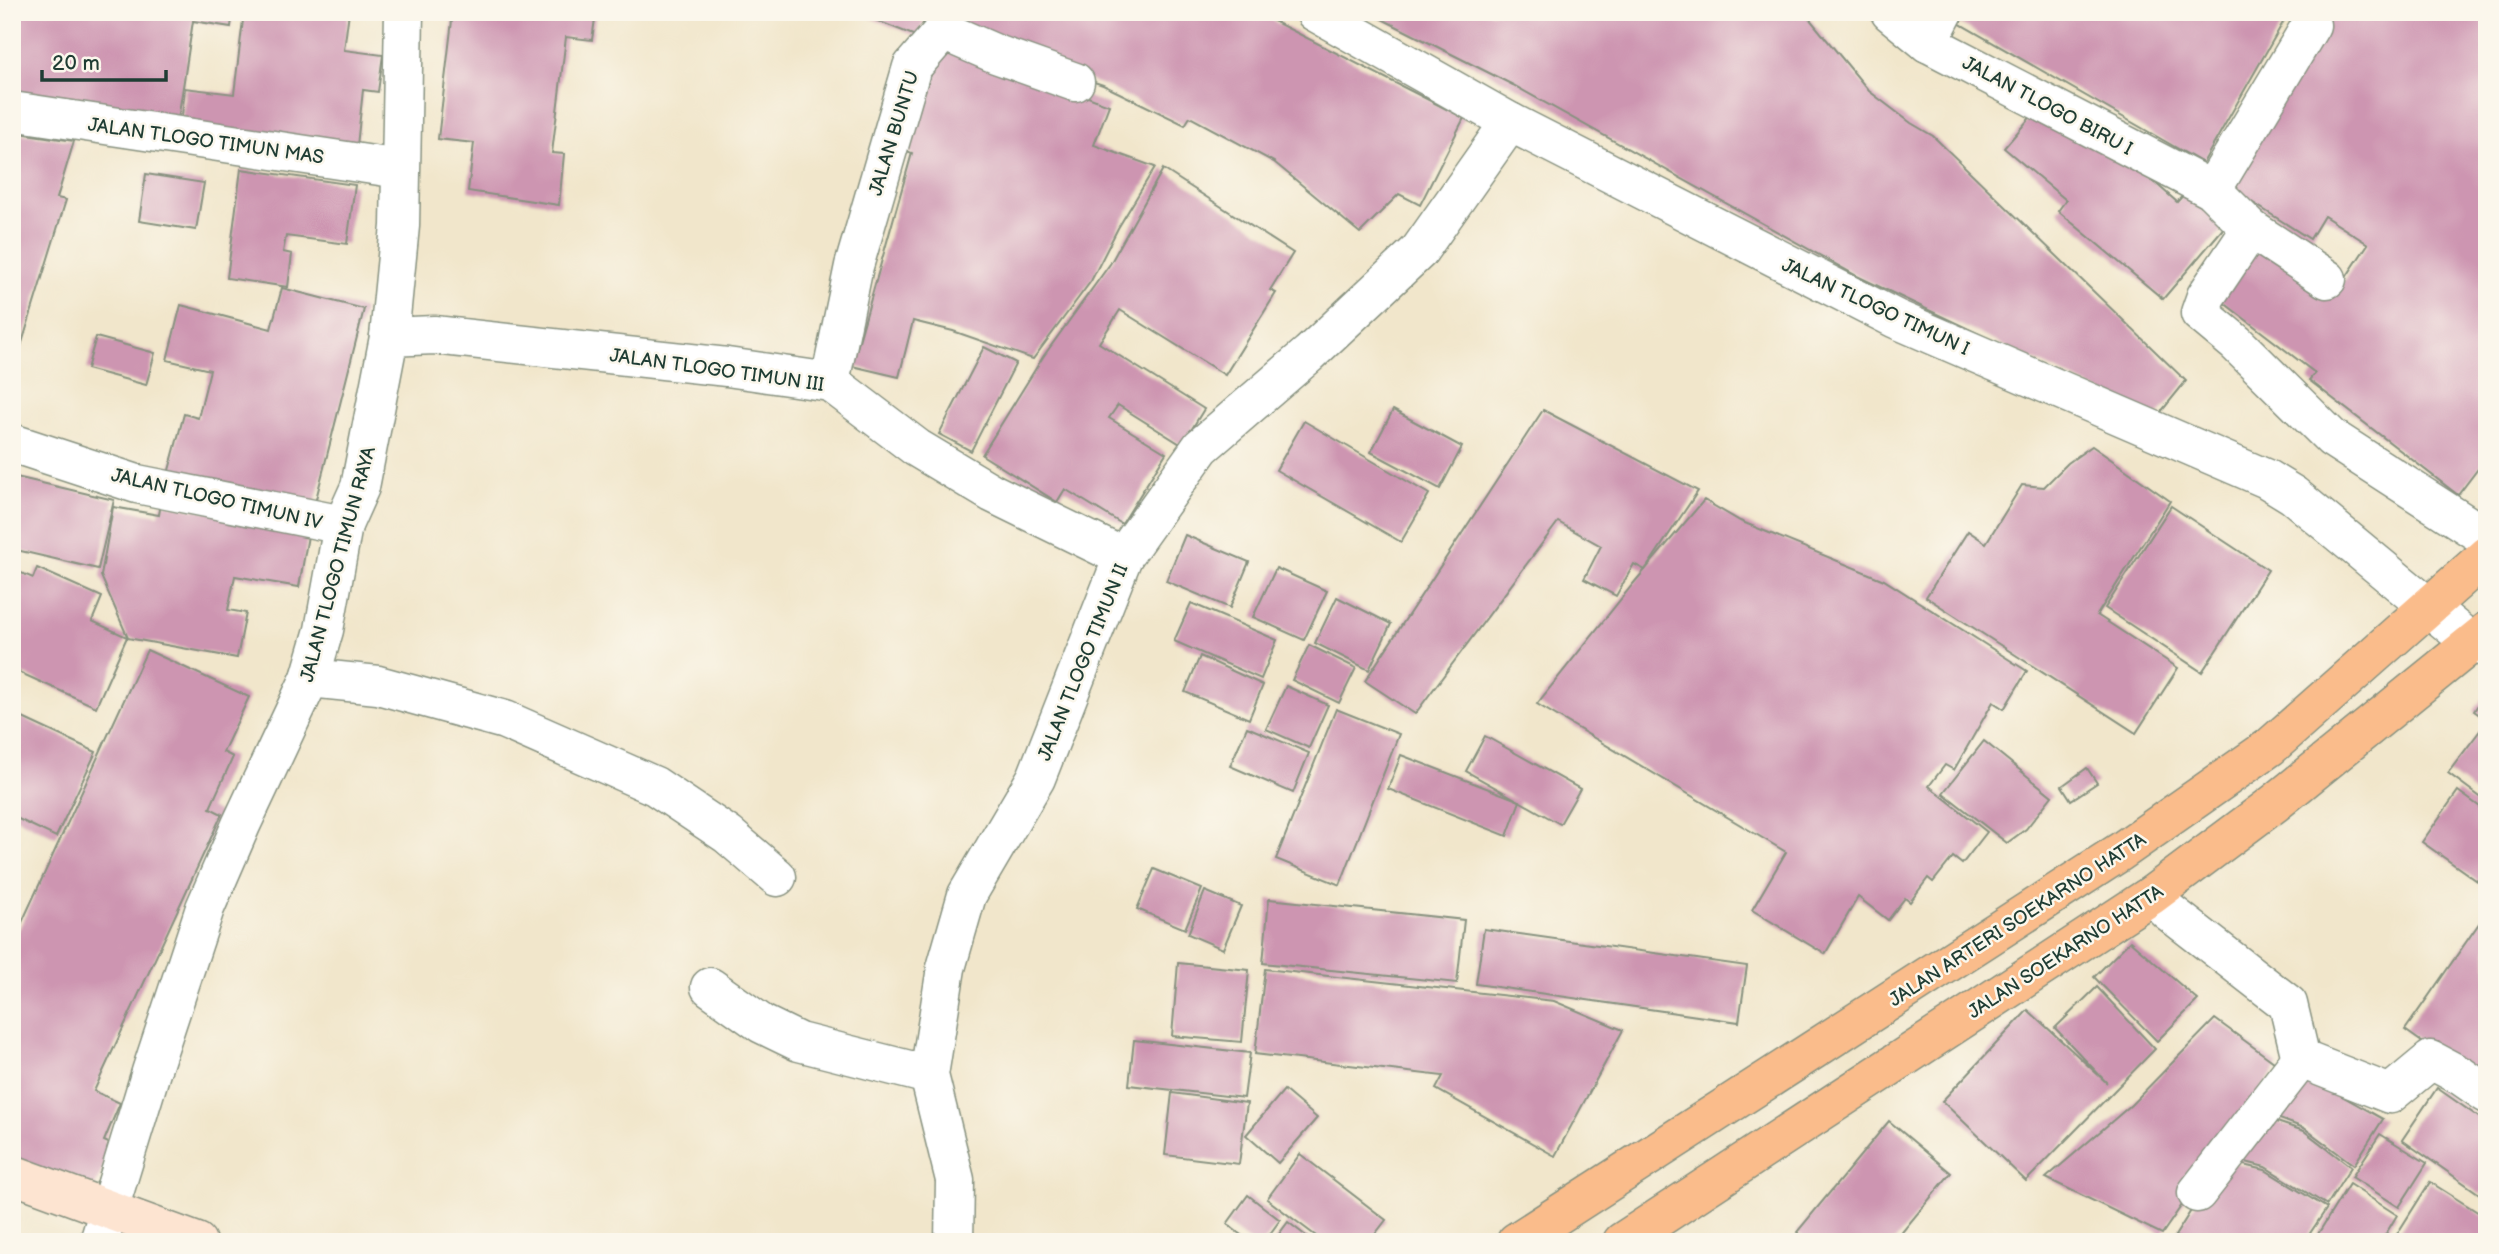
<svg xmlns="http://www.w3.org/2000/svg" width="2499" height="1254" viewBox="0 0 2499 1254" font-family="'Balsamiq Sans',sans-serif">
	<style>
		.building { fill: #cd95b1 }
		.lines { fill: none; stroke-linecap: round; stroke-linejoin: round }
		.street-casing { stroke: #889280; stroke-width: 41 }
		.secondary-casing { stroke: #889280; stroke-width: 41 }
		.primary-casing { stroke: #889280; stroke-width: 41 }
		.street { stroke: #fff; stroke-width: 38 }
		.secondary { stroke: #fde4d1; stroke-width: 38 }
		.primary { stroke: #fabc8b; stroke-width: 38 }
		.labels { text-anchor: middle; stroke-width: 5; stroke-linejoin: round; paint-order: stroke }
		.street-label { font-size: 19px; fill: #1f3d34; stroke: #fbf7ec }
	</style>
	<rect width="100%" height="100%" fill="#fbf7ec"/>
	<filter id="ink" filterUnits="userSpaceOnUse"><feTurbulence type="fractalNoise" baseFrequency=".0143" numOctaves="2"/><feDisplacementMap in="SourceGraphic" scale="14" xChannelSelector="R" yChannelSelector="G"/><feConvolveMatrix kernelMatrix="1 2 1 2 8 2 1 2 1" color-interpolation-filters="sRGB"/></filter>
	<filter id="wash" filterUnits="userSpaceOnUse"><feTurbulence type="fractalNoise" baseFrequency=".00686" numOctaves="4" result="noise"/><feDisplacementMap in="SourceGraphic" scale="28" xChannelSelector="R" yChannelSelector="G"/><feGaussianBlur stdDeviation="1.57" result="paint"/><feColorMatrix in="noise" values="0 0 0 0 0 0 0 0 0 0 0 0 0 0 0 0 0 1.4 0 .05"/><feComposite in="paint" operator="in"/></filter>
	<g filter="url(#wash)">
		<rect width="100%" height="100%" fill="#f1e6cb"/>
		<g id="blocks">
			<g class="building">
				<polygon points="12,12 233,12 231,27 193,21 178,120 12,94"/>
				<polygon points="244,12 349,12 344,50 383,55 378,92 363,90 356,155 180,134 185,88 234,94"/>
				<polygon points="453,12 596,12 592,40 566,37 552,153 564,154 559,205 468,191 474,143 438,139"/>
				<polygon points="855,12 927,12 918,37"/>
				<polygon points="961,12 1256,12 1464,118 1420,205 1399,194 1360,233 1274,162 1190,117 1185,125 1103,85 1033,61 957,21"/>
				<polygon points="1368,12 1804,12 1869,91 1911,123 1933,136 2186,381 2156,418 1857,276 1513,85"/>
				<polygon points="1953,12 2289,12 2203,163 1950,18"/>
				<polygon points="2313,12 2487,12 2487,457 2458,495 2309,380 2315,373 2219,299 2261,242 2335,294 2368,244 2324,216 2310,239 2228,187"/>
				<polygon points="944,42 1109,105 1094,145 1155,167 1118,228 1091,281 1033,359 953,331 913,321 899,377 852,366 912,153 902,149"/>
				<polygon points="2039,107 2144,173 2177,202 2187,191 2227,224 2163,299 2058,211 2066,200 2004,148"/>
				<polygon points="12,132 74,141 57,198 66,200 13,372"/>
				<polygon points="241,169 355,185 347,244 286,236 283,252 292,254 288,287 227,278"/>
				<polygon points="1163,169 1293,253 1270,290 1276,293 1225,375 1120,310 1099,343 1204,409 1182,445 1118,405 1109,418 1166,453 1122,524 1065,489 1057,502 982,455 1043,357 1110,264"/>
				<polygon points="146,174 204,183 196,230 139,221"/>
				<polygon points="282,288 364,309 314,507 168,474 184,414 198,418 210,370 167,360 181,305 271,329"/>
				<polygon points="96,337 155,353 146,385 87,369"/>
				<polygon points="984,347 1016,363 971,451 939,434"/>
				<polygon points="1393,410 1462,447 1440,489 1371,452"/>
				<polygon points="1543,410 1698,491 1645,570 1634,564 1616,596 1584,579 1601,546 1558,522 1415,714 1365,681"/>
				<polygon points="1304,421 1429,494 1401,542 1276,470"/>
				<polygon points="2092,446 2170,501 2097,615 2178,668 2136,733 1926,597 1968,531 1986,543 2022,485 2044,487 2068,463"/>
				<polygon points="12,476 114,500 98,569 12,549"/>
				<polygon points="1704,500 1740,521 1884,580 2027,671 2004,709 1993,702 1954,770 1945,765 1929,786 1987,832 1962,864 1953,857 1933,882 1928,878 1910,902 1905,898 1888,920 1858,897 1825,954 1752,910 1786,852 1537,704 1633,584"/>
				<polygon points="161,503 309,530 299,587 235,576 228,610 246,613 237,658 128,638 101,576 113,507 159,515"/>
				<polygon points="2171,506 2268,570 2202,672 2105,608"/>
				<polygon points="1185,535 1249,562 1230,608 1166,581"/>
				<polygon points="37,568 102,597 92,621 127,637 96,707 12,669 12,569 33,578"/>
				<polygon points="1276,568 1327,591 1304,640 1253,617"/>
				<polygon points="1337,597 1391,624 1369,670 1315,643"/>
				<polygon points="1191,603 1277,640 1261,679 1174,641"/>
				<polygon points="1309,645 1356,668 1339,703 1292,680"/>
				<polygon points="147,650 249,697 223,752 233,757 210,808 222,814 94,1091 120,1103 104,1141 113,1145 91,1196 12,1161 12,944"/>
				<polygon points="1200,656 1263,685 1249,719 1185,692"/>
				<polygon points="1286,686 1328,705 1309,748 1266,729"/>
				<polygon points="2487,691 2487,720 2474,711"/>
				<polygon points="1336,709 1399,734 1340,885 1276,859"/>
				<polygon points="12,713 96,752 56,837 12,816"/>
				<polygon points="2485,724 2487,725 2487,802 2448,773"/>
				<polygon points="1247,727 1309,753 1293,793 1230,766"/>
				<polygon points="1485,736 1580,789 1560,824 1466,771"/>
				<polygon points="1984,741 2052,796 2026,829 2007,843 1943,793"/>
				<polygon points="1401,755 1520,801 1507,836 1388,789"/>
				<polygon points="2087,768 2097,783 2071,800 2062,786"/>
				<polygon points="2458,791 2487,812 2487,879 2483,885 2422,842"/>
				<polygon points="1154,869 1202,889 1185,929 1137,909"/>
				<polygon points="1205,891 1241,906 1223,949 1188,934"/>
				<polygon points="1269,899 1464,920 1457,983 1263,963"/>
				<polygon points="2487,912 2487,1088 2405,1030"/>
				<polygon points="1484,929 1747,966 1739,1022 1476,984"/>
				<polygon points="2130,941 2198,1000 2157,1041 2094,977"/>
				<polygon points="1178,963 1249,970 1242,1042 1172,1036"/>
				<polygon points="1265,969 1554,1001 1623,1030 1555,1156 1436,1089 1443,1076 1255,1054"/>
				<polygon points="2097,987 2155,1049 2026,1181 1942,1101 2028,1010 2107,1083 2055,1028"/>
				<polygon points="2215,1019 2278,1065 2162,1234 2046,1178 2131,1105"/>
				<polygon points="1134,1040 1250,1053 1244,1098 1129,1085"/>
				<polygon points="2297,1071 2383,1119 2354,1165 2304,1128 2266,1114"/>
				<polygon points="2437,1088 2487,1123 2487,1186 2481,1195 2402,1140"/>
				<polygon points="1284,1090 1317,1118 1278,1163 1246,1135"/>
				<polygon points="1172,1093 1247,1103 1239,1164 1165,1155"/>
				<polygon points="2262,1117 2304,1131 2351,1167 2327,1205 2265,1167 2234,1159"/>
				<polygon points="1889,1121 1951,1173 1894,1242 1809,1242 1797,1232"/>
				<polygon points="2380,1134 2427,1163 2399,1207 2352,1177"/>
				<polygon points="1300,1154 1386,1220 1369,1242 1324,1242 1267,1199"/>
				<polygon points="2223,1160 2265,1170 2327,1208 2304,1242 2185,1242 2175,1236"/>
				<polygon points="2430,1182 2487,1218 2487,1242 2392,1242"/>
				<polygon points="2349,1184 2397,1215 2381,1242 2313,1242"/>
				<polygon points="1248,1195 1280,1220 1264,1242 1250,1242 1227,1224"/>
				<polygon points="1288,1222 1314,1242 1273,1242"/>
			</g>
		</g>
	</g>
	<g filter="url(#ink)">
		<use href="#blocks" fill-opacity="0" stroke="#889280" stroke-width="2"/>
		<g class="lines">
			<defs>
				<g id="street">
					<polyline points="1315,12 1510,122 1896,319 2267,479 2293,495 2472,643 2487,648"/>
					<polyline points="1890,12 1928,43 2212,190 2251,229 2206,296 2200,313 2236,343 2332,438 2487,538"/>
					<polyline points="1928,43 1944,12"/>
					<polyline points="12,111 400,169"/>
					<polyline points="2212,190 2311,25"/>
					<polyline points="2251,229 2327,279"/>
					<polyline points="389,337 434,335 727,367 830,382 917,448 992,493 1123,557"/>
					<polyline points="830,382 854,266 912,67 943,31 996,54 1075,82"/>
					<polyline points="12,443 137,484 343,525"/>
					<polyline points="310,678 378,685 505,720 655,786 728,835 777,877"/>
					<polyline points="2152,895 2168,911 2288,1004 2301,1059 2390,1094 2431,1060 2461,1076 2487,1094"/>
					<polyline points="710,987 762,1024 799,1042 929,1075"/>
					<polyline points="2197,1193 2301,1059"/>
					<polyline points="99,1242 151,1072 205,908 241,825 310,678 324,630 343,525 360,487 389,337 400,226 404,12"/>
					<polyline points="954,1242 955,1180 929,1075 946,968 967,895 1036,778 1123,557 1201,447 1309,354 1419,251 1510,122"/>
				</g>
				<polyline id="secondary" points="12,1174 197,1242"/>
				<g id="primary">
					<polyline points="1516,1242 2120,852 2270,747 2487,555"/>
					<polyline points="1622,1242 2152,895 2275,803 2487,631"/>
				</g>
			</defs>
			<use href="#street" class="street-casing"/>
			<use href="#secondary" class="secondary-casing"/>
			<use href="#primary" class="primary-casing"/>
			<use href="#street" class="street"/>
			<use href="#secondary" class="secondary"/>
			<use href="#primary" class="primary"/>
		</g>
	</g>
	<g class="labels">
		<g class="street-label">
			<text transform="translate(2048 105) rotate(28)" y="7">JALAN TLOGO BIRU I</text>
			<text transform="translate(893 133) rotate(-73)" y="7">JALAN BUNTU</text>
			<text transform="translate(206 140) rotate(8)" y="7">JALAN TLOGO TIMUN MAS</text>
			<text transform="translate(1876 306) rotate(25)" y="7">JALAN TLOGO TIMUN I</text>
			<text transform="translate(717 369) rotate(8)" y="7">JALAN TLOGO TIMUN III</text>
			<text transform="translate(217 498) rotate(13)" y="7">JALAN TLOGO TIMUN IV</text>
			<text transform="translate(337 564) rotate(-75)" y="7">JALAN TLOGO TIMUN RAYA</text>
			<text transform="translate(1082 662) rotate(-68)" y="7">JALAN TLOGO TIMUN II</text>
			<text transform="translate(2017 919) rotate(-33)" y="7">JALAN ARTERI SOEKARNO HATTA</text>
			<text transform="translate(2065 951) rotate(-33)" y="7">JALAN SOEKARNO HATTA</text>
		</g>
	</g>
	<rect width="2499" height="1254" fill="none" stroke="#fbf7ec" stroke-width="42"/>
	<path d="M42 70v10h124v-10" fill="none" stroke="#1f3d34" stroke-width="3.5"/>
	<text x="52" y="70" font-size="21" fill="#1f3d34" stroke="#fbf7ec" stroke-width="5" paint-order="stroke">20 m</text>
</svg>
